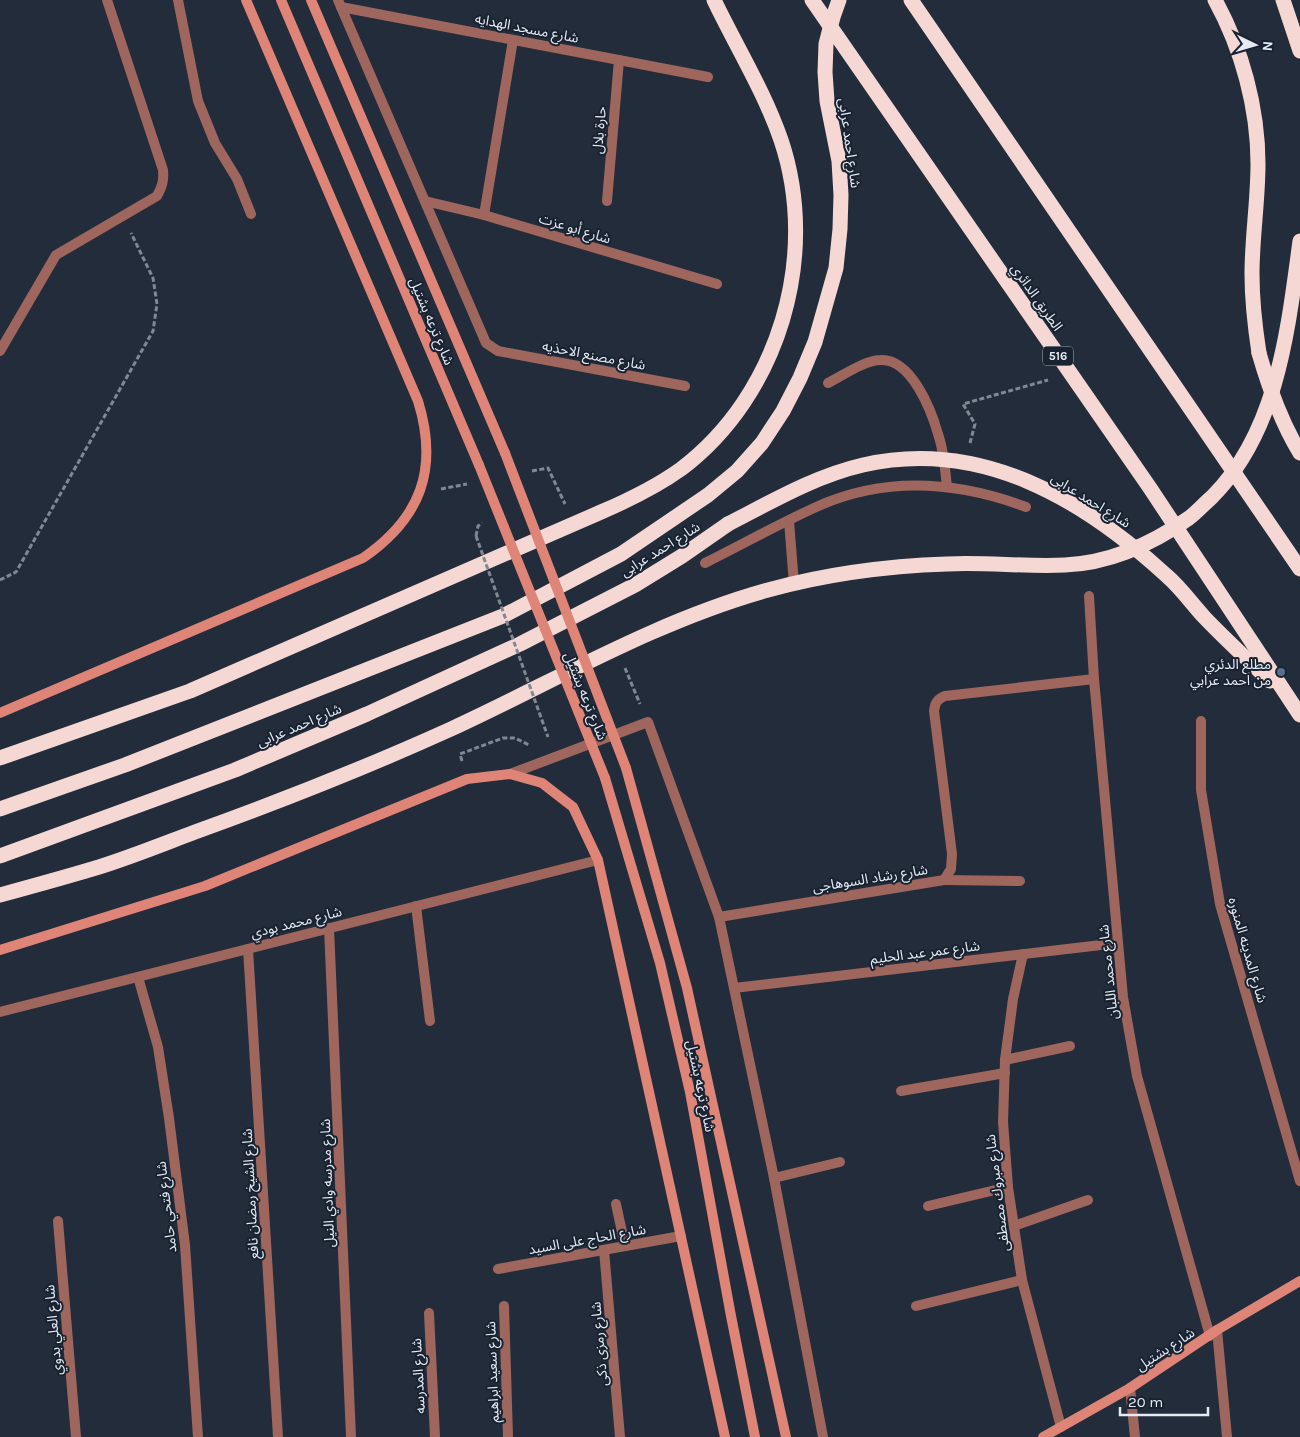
<svg xmlns="http://www.w3.org/2000/svg" width="1300" height="1437" viewBox="0 0 1300 1437" font-family="Karla,'Noto Sans Arabic',sans-serif">
	<style>
		.lines { fill: none; stroke-linecap: round; stroke-linejoin: round }
		.path { stroke: #808893; stroke-width: 3; stroke-dasharray: 5 2.5; stroke-linecap: butt }
		.lane { stroke: #9e665d; stroke-width: 10 }
		.street { stroke: #9e665d; stroke-width: 10 }
		.secondary { stroke: #de8578; stroke-width: 10 }
		.highway { stroke: #f5d8d3; stroke-width: 15 }
		.path-bridge { stroke: #808893; stroke-width: 3; stroke-dasharray: 5 2.5; stroke-linecap: butt }
		.secondary-bridge { stroke: #de8578; stroke-width: 10 }
		.highway-bridge { stroke: #f5d8d3; stroke-width: 15 }
		.service-dot { fill: #5c6f8a; stroke: #192230; stroke-width: 2 }
		.labels { text-anchor: middle; stroke-width: 4; stroke-linejoin: round; paint-order: stroke }
		.shield { fill: #192230; stroke: #a7afb9; stroke-width: 1 }
		.shield-label { font-size: 12px; font-weight: bold; fill: #e4ebf4 }
		.street-label { font-size: 14px; fill: #e4ebf4; stroke: #192230 }
		.poi-label { font-size: 14px; fill: #e4ebf4; stroke: #192230; text-anchor: end }
	</style>
	<rect width="100%" height="100%" fill="#232c3a"/>
	<g class="lines">
		<g class="path">
			<polyline points="970,443 975,424 963,404 1048,380"/>
			<polyline points="532,471 548,468 565,504"/>
			<polyline points="441,489 467,484"/>
			<polyline points="476,536 478,526 482,523"/>
			<polyline points="0,580 16,572 153,331 157,304 153,278 131,233"/>
			<polyline points="625,668 640,704"/>
			<polyline points="462,761 460,754 503,738 515,738 529,745"/>
		</g>
		<g class="lane">
			<path d="M828,383C842,376 865,360 881,360C911,359 931,409 938,434C944,451 945,469 947,487"/>
			<polyline points="789,521 794,584"/>
			<path d="M705,563C741,545 777,525 814,508C883,476 956,481 1026,507"/>
			<polyline points="616,1204 625,1246"/>
		</g>
		<g class="street">
			<polyline points="178,0 198,101 215,143 237,179 251,214"/>
			<polyline points="338,0 486,343 498,351 685,386"/>
			<polyline points="341,7 708,77"/>
			<polyline points="425,201 484,215 717,284"/>
			<polyline points="607,201 619,60"/>
			<polyline points="484,215 513,40"/>
			<path d="M0,351L56,255L157,196C162,187 164,181 163,170L107,0"/>
			<polyline points="1089,596 1094,679 1123,997 1137,1076 1210,1336"/>
			<polyline points="1201,721 1201,790 1220,904 1300,1181"/>
			<polyline points="510,774 648,722 719,917 774,1178 823,1437"/>
			<polyline points="944,880 1020,881"/>
			<polyline points="416,906 430,1021"/>
			<path d="M719,917L944,880L951,869L952,854L934,711C935,703 937,699 945,696L1094,679"/>
			<polyline points="329,928 351,1437"/>
			<polyline points="248,949 278,1437"/>
			<polyline points="1023,954 1013,999 1005,1060 1003,1122 1008,1187 1022,1280 1061,1427"/>
			<polyline points="138,977 158,1047 169,1118 185,1245 198,1437"/>
			<polyline points="734,988 1118,943"/>
			<polyline points="0,1012 598,860"/>
			<polyline points="1005,1060 1070,1046"/>
			<polyline points="901,1091 1005,1073"/>
			<polyline points="774,1178 840,1162"/>
			<polyline points="928,1206 1008,1187"/>
			<polyline points="58,1221 76,1437"/>
			<polyline points="1014,1226 1088,1200"/>
			<polyline points="604,1250 620,1437"/>
			<polyline points="498,1269 681,1236"/>
			<polyline points="504,1306 508,1437"/>
			<polyline points="916,1306 1022,1280"/>
			<polyline points="429,1313 435,1437"/>
			<polyline points="1217,1330 1227,1437"/>
			<polyline points="1130,1388 1135,1437"/>
		</g>
		<g class="secondary">
			<polyline points="281,0 479,465"/>
			<polyline points="311,0 505,453"/>
			<path d="M0,713L363,558C421,518 439,469 418,401L246,0"/>
			<polyline points="626,768 687,988 786,1437"/>
			<polyline points="605,778 660,963 690,1092 731,1316 755,1437"/>
			<polyline points="0,950 205,886 467,779 510,774 542,783 573,807 598,860 725,1437"/>
			<polyline points="1043,1437 1130,1388 1217,1330 1300,1281"/>
		</g>
		<g class="highway">
			<path d="M1215,0C1242,49 1258,108 1258,164C1258,201 1252,237 1252,274C1252,300 1255,327 1259,353"/>
			<polyline points="1283,0 1300,51"/>
			<path d="M0,758L190,691L601,512C629,500 656,487 681,469C779,395 820,256 781,140C764,91 736,46 714,0"/>
			<polyline points="0,809 125,765 503,616 621,554 708,495 737,471 762,443 783,411 800,378 815,342 836,268 840,229 841,195 839,161 827,101 825,72 826,44 833,17 839,0"/>
			<polyline points="0,856 235,770 367,714 520,644 635,585 682,556 728,524"/>
			<path d="M0,895C33,886 66,877 99,867C131,857 163,844 195,832C281,801 367,767 451,729C555,681 656,621 768,590C826,574 887,566 947,564C986,562 1026,567 1065,565C1110,563 1152,544 1189,518C1197,512 1204,504 1212,497C1278,431 1288,329 1300,241"/>
		</g>
		<polyline class="path-bridge" points="476,536 548,737"/>
		<g class="secondary-bridge">
			<polyline points="505,453 626,768"/>
			<polyline points="479,465 605,778"/>
		</g>
		<g class="highway-bridge">
			<polyline points="812,0 1150,488 1300,715"/>
			<polyline points="911,0 1300,569"/>
			<path d="M1259,353C1269,388 1281,422 1300,453"/>
			<path d="M728,524C771,502 815,476 863,465C981,438 1083,499 1167,576C1181,588 1192,604 1205,618C1226,640 1248,660 1270,681"/>
		</g>
	</g>
	<circle class="service-dot" cx="1281" cy="672" r="5"/>
	<g class="labels">
		<rect class="shield" x="1043" y="346.5" width="30" height="19" rx="4"/>
		<g class="shield-label">
			<text x="1058" y="360">516</text>
		</g>
		<g class="street-label">
			<text transform="translate(527 28) rotate(11)" y="5">شارع مسجد الهدايه</text>
			<text transform="translate(599 130) rotate(-85)" y="5">حارة بلال</text>
			<text transform="translate(850 143) rotate(82)" y="5">شارع احمد عرابى</text>
			<text transform="translate(575 228) rotate(17)" y="5">شارع أبو عزت</text>
			<text transform="translate(1037 297) rotate(55)" y="5">الطريق الدائري</text>
			<text transform="translate(432 321) rotate(67)" y="5">شارع ترعه بشتيل</text>
			<text transform="translate(594 355) rotate(11)" y="5">شارع مصنع الاحذيه</text>
			<text transform="translate(1091 500) rotate(32)" y="5">شارع احمد عرابى</text>
			<text transform="translate(660 549) rotate(-32)" y="5">شارع احمد عرابى</text>
			<text transform="translate(586 696) rotate(68)" y="5">شارع ترعه بشتيل</text>
			<text transform="translate(299 725) rotate(-23)" y="5">شارع احمد عرابى</text>
			<text transform="translate(870 878) rotate(-9)" y="5">شارع رشاد السوهاجى</text>
			<text transform="translate(296 922) rotate(-14)" y="5">شارع محمد بودي</text>
			<text transform="translate(1248 950) rotate(74)" y="5">شارع المدينه المنوره</text>
			<text transform="translate(925 952) rotate(-7)" y="5">شارع عمر عبد الحليم</text>
			<text transform="translate(1108 972) rotate(-96)" y="5">شارع محمد اللبان</text>
			<text transform="translate(701 1086) rotate(78)" y="5">شارع ترعه بشتيل</text>
			<text transform="translate(327 1183) rotate(-92)" y="5">شارع مدرسه وادي النيل</text>
			<text transform="translate(997 1193) rotate(-97)" y="5">شارع مبروك مصطفى</text>
			<text transform="translate(250 1194) rotate(-93)" y="5">شارع الشيخ رمضان نافع</text>
			<text transform="translate(166 1207) rotate(-97)" y="5">شارع فتحي حامد</text>
			<text transform="translate(587 1239) rotate(-10)" y="5">شارع الحاج على السيد</text>
			<text transform="translate(53 1330) rotate(-95)" y="5">شارع العلي بدوي</text>
			<text transform="translate(599 1344) rotate(-95)" y="5">شارع رمزى ذكى</text>
			<text transform="translate(1165 1349) rotate(-33)" y="5">شارع بشتيل</text>
			<text transform="translate(492 1372) rotate(-92)" y="5">شارع سعيد ابراهيم</text>
			<text transform="translate(418 1376) rotate(-93)" y="5">شارع المدرسه</text>
		</g>
		<g class="poi-label">
			<text x="1271" y="669">مطلع الدئري<tspan x="1271" dy="16">من احمد عرابي</tspan></text>
		</g>
	</g>
	<g transform="translate(1255 45) rotate(95)" stroke="#192230" stroke-width="4" paint-order="stroke">
	<path d="M0-4L9 19L0 12L-9 19Z" fill="#e4ebf4"/>
	<text y="-8" font-size="14" font-weight="bold" text-anchor="middle" fill="#e4ebf4">N</text>
	</g>
	<path d="M1120 1407v8h88v-8" fill="none" stroke="#e4ebf4" stroke-width="2.5"/>
	<text x="1128" y="1407" font-size="15" fill="#e4ebf4" stroke="#192230" stroke-width="4" paint-order="stroke">20 m</text>
</svg>
